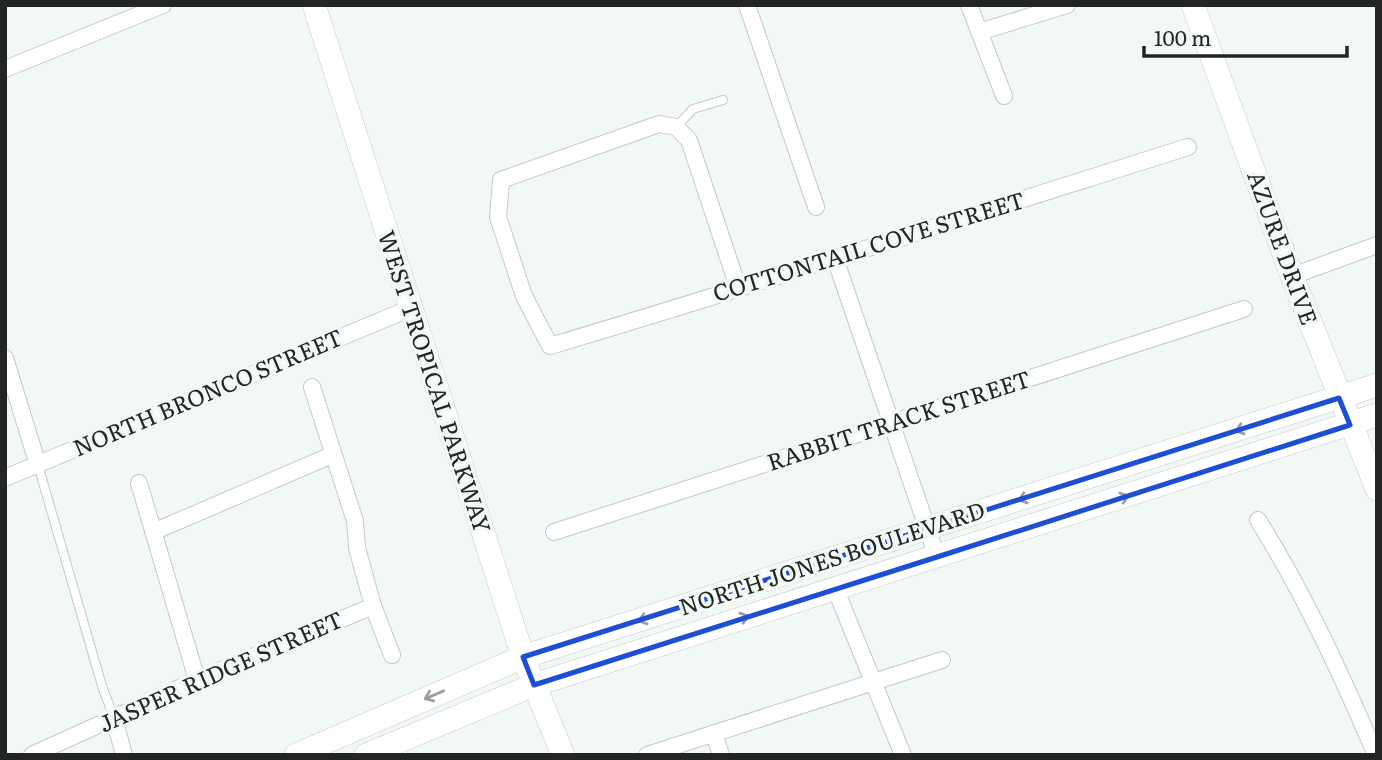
<svg xmlns="http://www.w3.org/2000/svg" width="1382" height="760" viewBox="0 0 1382 760" font-family="Literata,serif">
	<style>
		.lines { fill: none; stroke-linecap: round; stroke-linejoin: round }
		.lane-casing { stroke: #c3cac4; stroke-width: 10 }
		.street-casing { stroke: #c3cac4; stroke-width: 18 }
		.secondary-casing { stroke: #c3cac4; stroke-width: 24 }
		.lane { stroke: #fff; stroke-width: 8 }
		.street { stroke: #fff; stroke-width: 16 }
		.secondary { stroke: #fff; stroke-width: 23 }
		.oneway { stroke: #9c9d9c }
		.marked { fill: none; stroke: #1d4ed8; stroke-width: 5; stroke-linejoin: round }
		.labels { text-anchor: middle; stroke-width: 7; stroke-linejoin: round; paint-order: stroke }
		.street-label { font-size: 23px; fill: #232624; stroke: #f2f9f4 }
	</style>
	<rect width="100%" height="100%" fill="#f2f9f4"/>
	<g class="lines">
		<defs>
			<g id="lane">
				<polyline points="676,127 693,109 723,100"/>
				<polyline points="38,465 102,686 114,718"/>
			</g>
			<g id="street">
				<polyline points="747,5 816,207"/>
				<polyline points="969,5 1004,96"/>
				<polyline points="979,32 1067,5"/>
				<polyline points="5,69 163,5"/>
				<polyline points="836,261 937,557"/>
				<polyline points="1292,276 1377,245"/>
				<path d="M738,287L689,140L676,127L659,124L501,180L498,217L524,296L550,346C764,282 976,214 1188,147"/>
				<polyline points="5,358 38,465"/>
				<polyline points="312,387 355,521 357,548 373,606 392,655"/>
				<polyline points="5,478 411,308"/>
				<polyline points="139,483 197,680"/>
				<path d="M1258,520C1305,595 1341,674 1376,755"/>
				<polyline points="153,532 332,455"/>
				<polyline points="554,532 1244,309"/>
				<polyline points="835,588 903,755"/>
				<polyline points="114,718 124,755"/>
				<polyline points="714,733 721,755"/>
				<polyline points="32,755 197,680 373,606"/>
				<polyline points="647,755 942,660"/>
			</g>
			<g id="secondary">
				<polyline points="314,5 523,657 563,755"/>
				<polyline points="1193,5 1292,276 1377,489"/>
				<polyline points="296,755 523,657 1377,385"/>
				<polyline points="366,755 534,685 1377,415"/>
			</g>
		</defs>
		<use href="#lane" class="lane-casing"/>
		<use href="#street" class="street-casing"/>
		<use href="#secondary" class="secondary-casing"/>
		<use href="#lane" class="lane"/>
		<use href="#street" class="street"/>
		<use href="#secondary" class="secondary"/>
	</g>
	<defs><path id="oneway-shaft" d="M-6 0H5M1.5-3L5.5 0L1.5 3" fill="none" stroke-width="1.6" stroke-linecap="round" stroke-linejoin="round" transform="scale(1.75)"/></defs>
	<g class="oneway">
		<use href="#oneway-shaft" transform="translate(1245 428) rotate(162)"/>
		<use href="#oneway-shaft" transform="translate(1028 497) rotate(162)"/>
		<use href="#oneway-shaft" transform="translate(1119 499) rotate(-18)"/>
		<use href="#oneway-shaft" transform="translate(648 618) rotate(162)"/>
		<use href="#oneway-shaft" transform="translate(739 619) rotate(-18)"/>
		<use href="#oneway-shaft" transform="translate(434 695) rotate(157)"/>
	</g>
	<path class="marked" d="M1339,398L1350,425L937,557L534,685L523,657Z"/>
	<g class="labels">
		<g class="street-label">
			<text transform="translate(869 247) rotate(-17)" y="8">COTTONTAIL COVE STREET</text>
			<text transform="translate(1282 248) rotate(70)" y="8">AZURE DRIVE</text>
			<text transform="translate(434 382) rotate(72)" y="8">WEST TROPICAL PARKWAY</text>
			<text transform="translate(208 393) rotate(-23)" y="8">NORTH BRONCO STREET</text>
			<text transform="translate(899 421) rotate(-18)" y="8">RABBIT TRACK STREET</text>
			<text transform="translate(832 559) rotate(-18)" y="8">NORTH JONES BOULEVARD</text>
			<text transform="translate(221 672) rotate(-24)" y="8">JASPER RIDGE STREET</text>
		</g>
	</g>
	<rect width="1382" height="760" fill="none" stroke="#232624" stroke-width="14"/>
	<path d="M1144 46v10h203v-10" fill="none" stroke="#232624" stroke-width="3.5"/>
	<text x="1154" y="46" font-size="21" fill="#232624" stroke="#f2f9f4" stroke-width="5" paint-order="stroke">100 m</text>
</svg>
